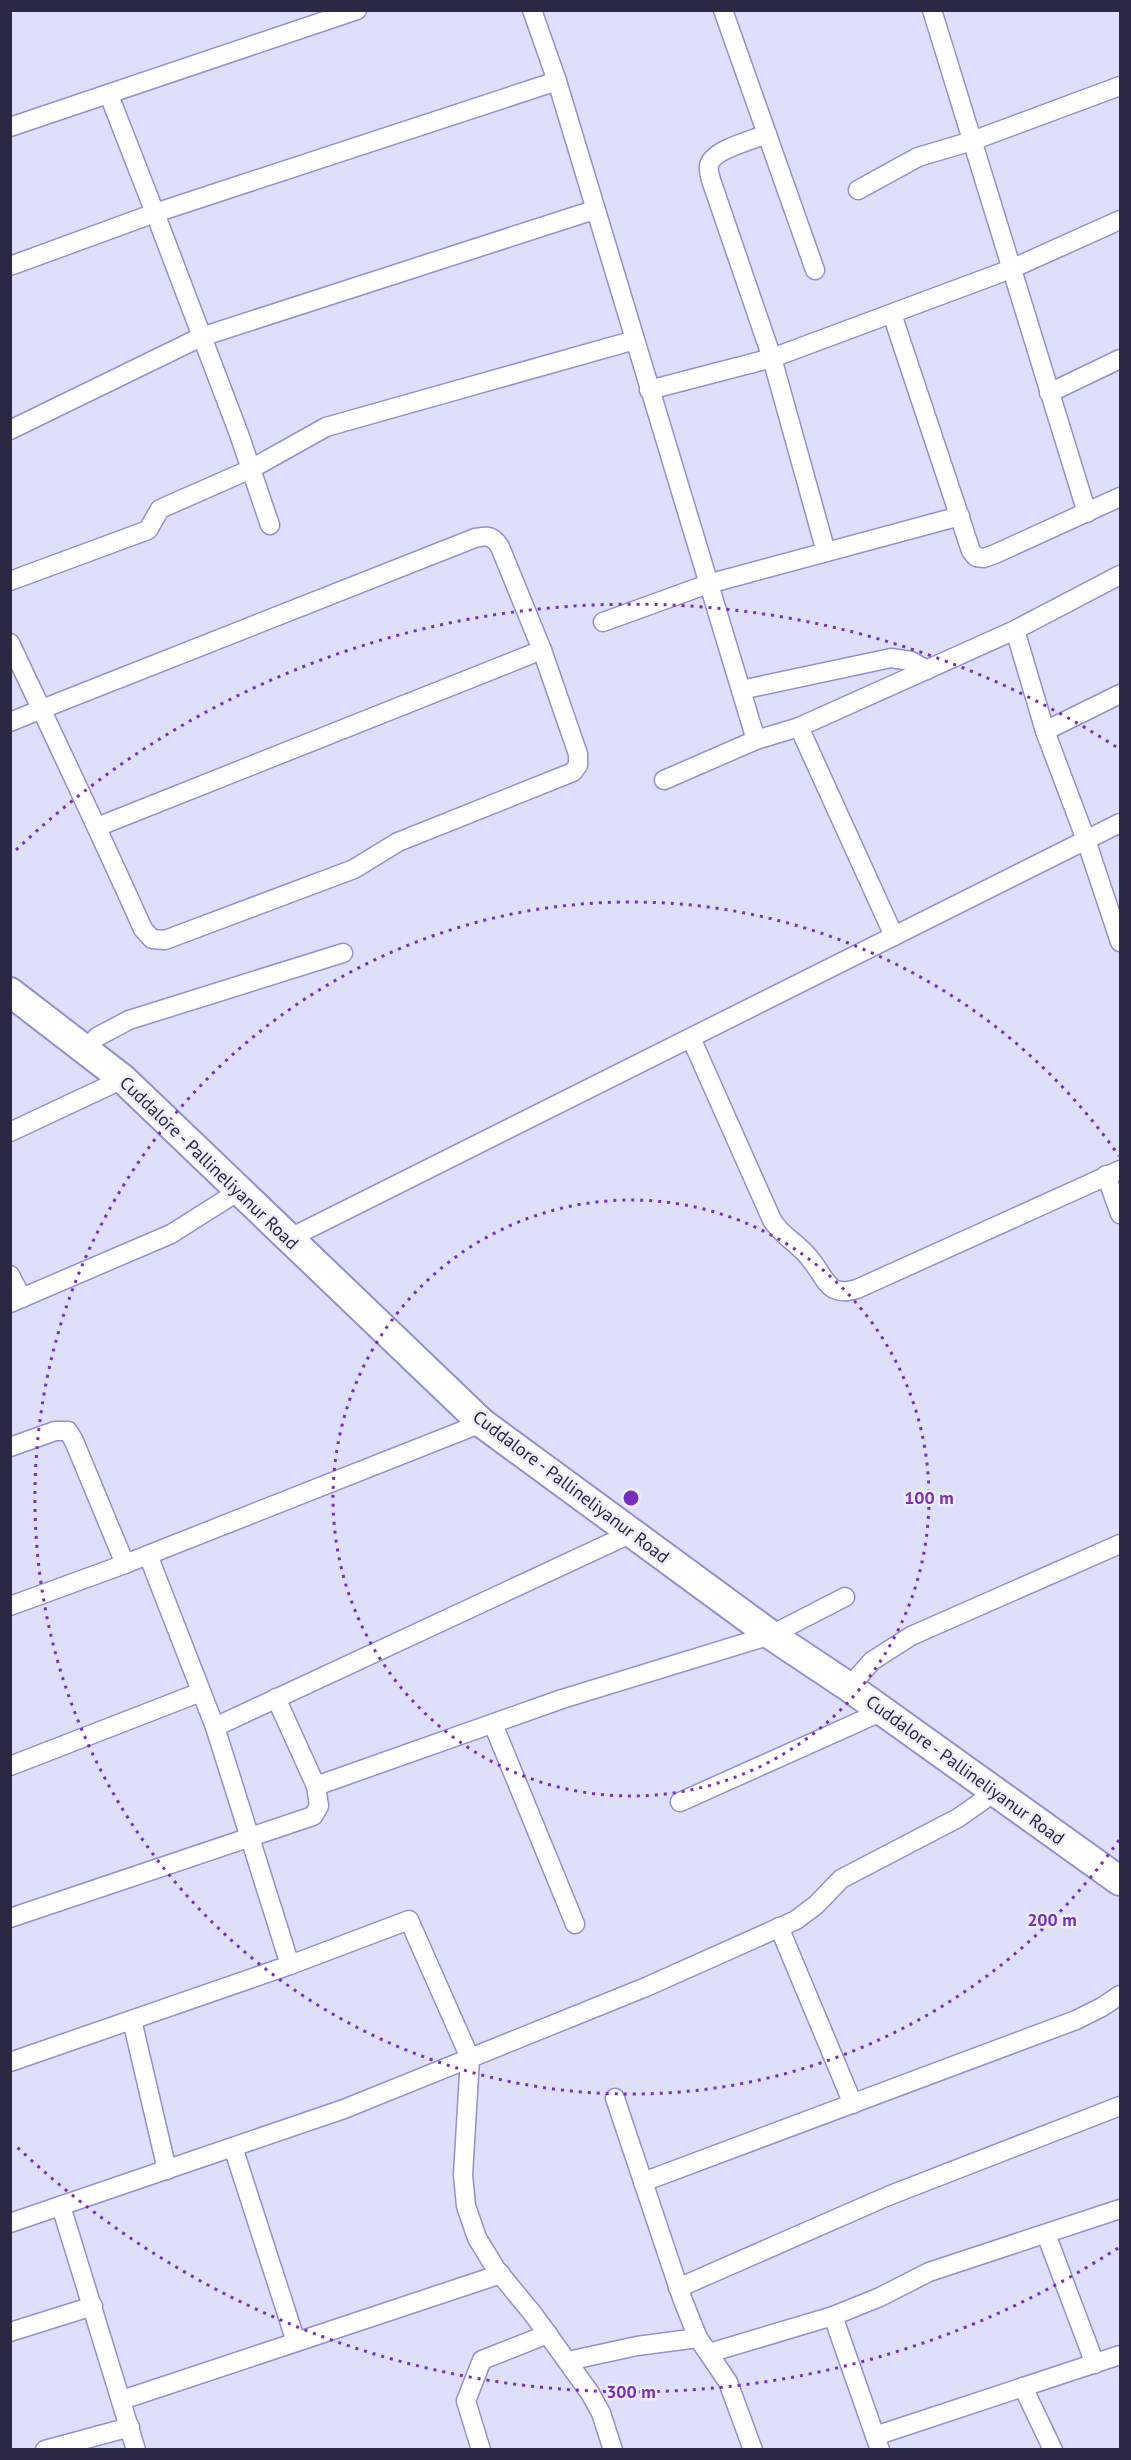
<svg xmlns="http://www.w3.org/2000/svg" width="1131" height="2460" viewBox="0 0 1131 2460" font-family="'PT Sans',sans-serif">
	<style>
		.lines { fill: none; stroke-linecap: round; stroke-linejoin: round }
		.street-casing { stroke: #9190d1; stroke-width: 21 }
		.primary-casing { stroke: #9190d1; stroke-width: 32 }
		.street { stroke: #fff; stroke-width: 18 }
		.primary { stroke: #fff; stroke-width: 28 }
		.ring { fill: none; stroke: #7b2cbf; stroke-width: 3; stroke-dasharray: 3 6 }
		.labels { text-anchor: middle; stroke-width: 5; stroke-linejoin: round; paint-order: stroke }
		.street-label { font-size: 18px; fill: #2a2944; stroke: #ededfc }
		.centre { fill: #7b2cbf; stroke: #ededfc; stroke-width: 3 }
		.ring-label { font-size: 18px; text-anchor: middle; font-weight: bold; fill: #7b2cbf; stroke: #ededfc; stroke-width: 5; stroke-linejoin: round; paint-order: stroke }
	</style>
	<rect width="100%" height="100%" fill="#dedffb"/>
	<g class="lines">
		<defs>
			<g id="street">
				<polyline points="532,10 557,81 756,740 799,727 894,936"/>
				<polyline points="723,10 815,270"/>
				<polyline points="932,10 1087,513"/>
				<polyline points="109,95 155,213 557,81"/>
				<polyline points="10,127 357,10"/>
				<path d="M767,134C753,140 711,150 709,166C708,170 710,176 711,180L772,358L826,552"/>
				<polyline points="858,190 918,157 972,141 1120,86"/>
				<polyline points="10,266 155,213 239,434 270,525"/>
				<polyline points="892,314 971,551 976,557 984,558 995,554 1120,497"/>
				<polyline points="649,390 772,358 1011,269 1120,220"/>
				<polyline points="1049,393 1120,359"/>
				<polyline points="10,430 201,337 594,210"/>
				<polyline points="10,581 148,530 160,509 251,469 326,427 635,340"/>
				<polyline points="603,622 708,584 960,516"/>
				<polyline points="1015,630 1045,731 1086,840 1120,942"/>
				<path d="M10,643C55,738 100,833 143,929L152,939L165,940L354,869L398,842L573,772L578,765V754L542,650L500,547C493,536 488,535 475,538L42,709L10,722"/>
				<polyline points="741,690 891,658 911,661 927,670"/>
				<polyline points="799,727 1015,630 1120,575"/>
				<polyline points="1045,731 1120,694"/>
				<polyline points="664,780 756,740"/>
				<polyline points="97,827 542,650"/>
				<path d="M691,1038L772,1220C784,1239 799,1243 811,1260C818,1268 825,1284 834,1289C843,1293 848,1291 857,1289L1120,1170"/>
				<polyline points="86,1050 97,1037 129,1020 343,953"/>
				<polyline points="10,1132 123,1079"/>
				<polyline points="1106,1175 1120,1214"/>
				<polyline points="288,1239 1120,823"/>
				<polyline points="10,1275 22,1298"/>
				<polyline points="10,1303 171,1234 239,1191"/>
				<polyline points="10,1447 55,1431 68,1431 74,1441 125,1564"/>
				<polyline points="10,1606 125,1564 482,1423"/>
				<polyline points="849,1687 872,1661 911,1636 1120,1544"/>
				<polyline points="493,1724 575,1924"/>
				<polyline points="215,1727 632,1533"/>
				<polyline points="10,1766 201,1692"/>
				<polyline points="316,1786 562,1699 771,1635 845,1597"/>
				<polyline points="680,1802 883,1711"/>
				<polyline points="10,1918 313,1816 319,1806 316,1786 276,1698"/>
				<polyline points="779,1927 853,2104"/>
				<polyline points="290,1965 409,1920 470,2058 463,2175 466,2206 477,2238 496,2269 533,2314 590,2393 601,2413 613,2450"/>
				<polyline points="132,2020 167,2170"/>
				<polyline points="10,2062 290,1965 215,1727 148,1555"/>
				<polyline points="615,2098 682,2298 698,2338 728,2382 753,2450"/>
				<polyline points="233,2147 296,2342"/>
				<polyline points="643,2182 1076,2020 1102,2007 1120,1995"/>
				<polyline points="61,2206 136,2450"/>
				<polyline points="10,2223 344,2109 646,1987 796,1920 816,1905 841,1879 958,1818 995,1792"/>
				<polyline points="1046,2234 1095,2364"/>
				<polyline points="678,2288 888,2196 1120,2106"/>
				<polyline points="833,2316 880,2450"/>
				<polyline points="10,2332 93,2306"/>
				<polyline points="709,2353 833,2316 880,2297 929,2272 1120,2209"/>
				<polyline points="568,2361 637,2346 698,2338"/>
				<polyline points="1023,2387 1053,2450"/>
				<polyline points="122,2400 501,2274"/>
				<polyline points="875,2436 1120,2355"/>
				<polyline points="45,2450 130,2427"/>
				<polyline points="481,2450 466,2401 482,2360 548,2334"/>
			</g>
			<polyline id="primary" points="10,992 123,1079 482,1423 771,1635 849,1687 1120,1881"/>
		</defs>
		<use href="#street" class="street-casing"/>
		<use href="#primary" class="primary-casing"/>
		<use href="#street" class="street"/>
		<use href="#primary" class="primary"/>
	</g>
	<g class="ring">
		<circle cx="631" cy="1498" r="298"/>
		<path d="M1119 1840A596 596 0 1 1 1119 1156"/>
		<path d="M1118 2248A894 894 0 0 1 16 2146M16 850A894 894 0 0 1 1118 748"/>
	</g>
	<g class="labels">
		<g class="street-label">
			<text transform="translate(209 1163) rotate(44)" y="6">Cuddalore - Pallineliyanur Road</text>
			<text transform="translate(571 1487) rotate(37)" y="6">Cuddalore - Pallineliyanur Road</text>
			<text transform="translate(965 1770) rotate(36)" y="6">Cuddalore - Pallineliyanur Road</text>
		</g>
	</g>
	<circle cx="631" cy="1498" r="9" class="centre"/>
	<g class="ring-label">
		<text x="929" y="1504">100 m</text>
		<text x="1052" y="1926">200 m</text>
		<text x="631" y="2398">300 m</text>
	</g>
	<rect width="1131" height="2460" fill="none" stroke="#2a2944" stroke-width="24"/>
</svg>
